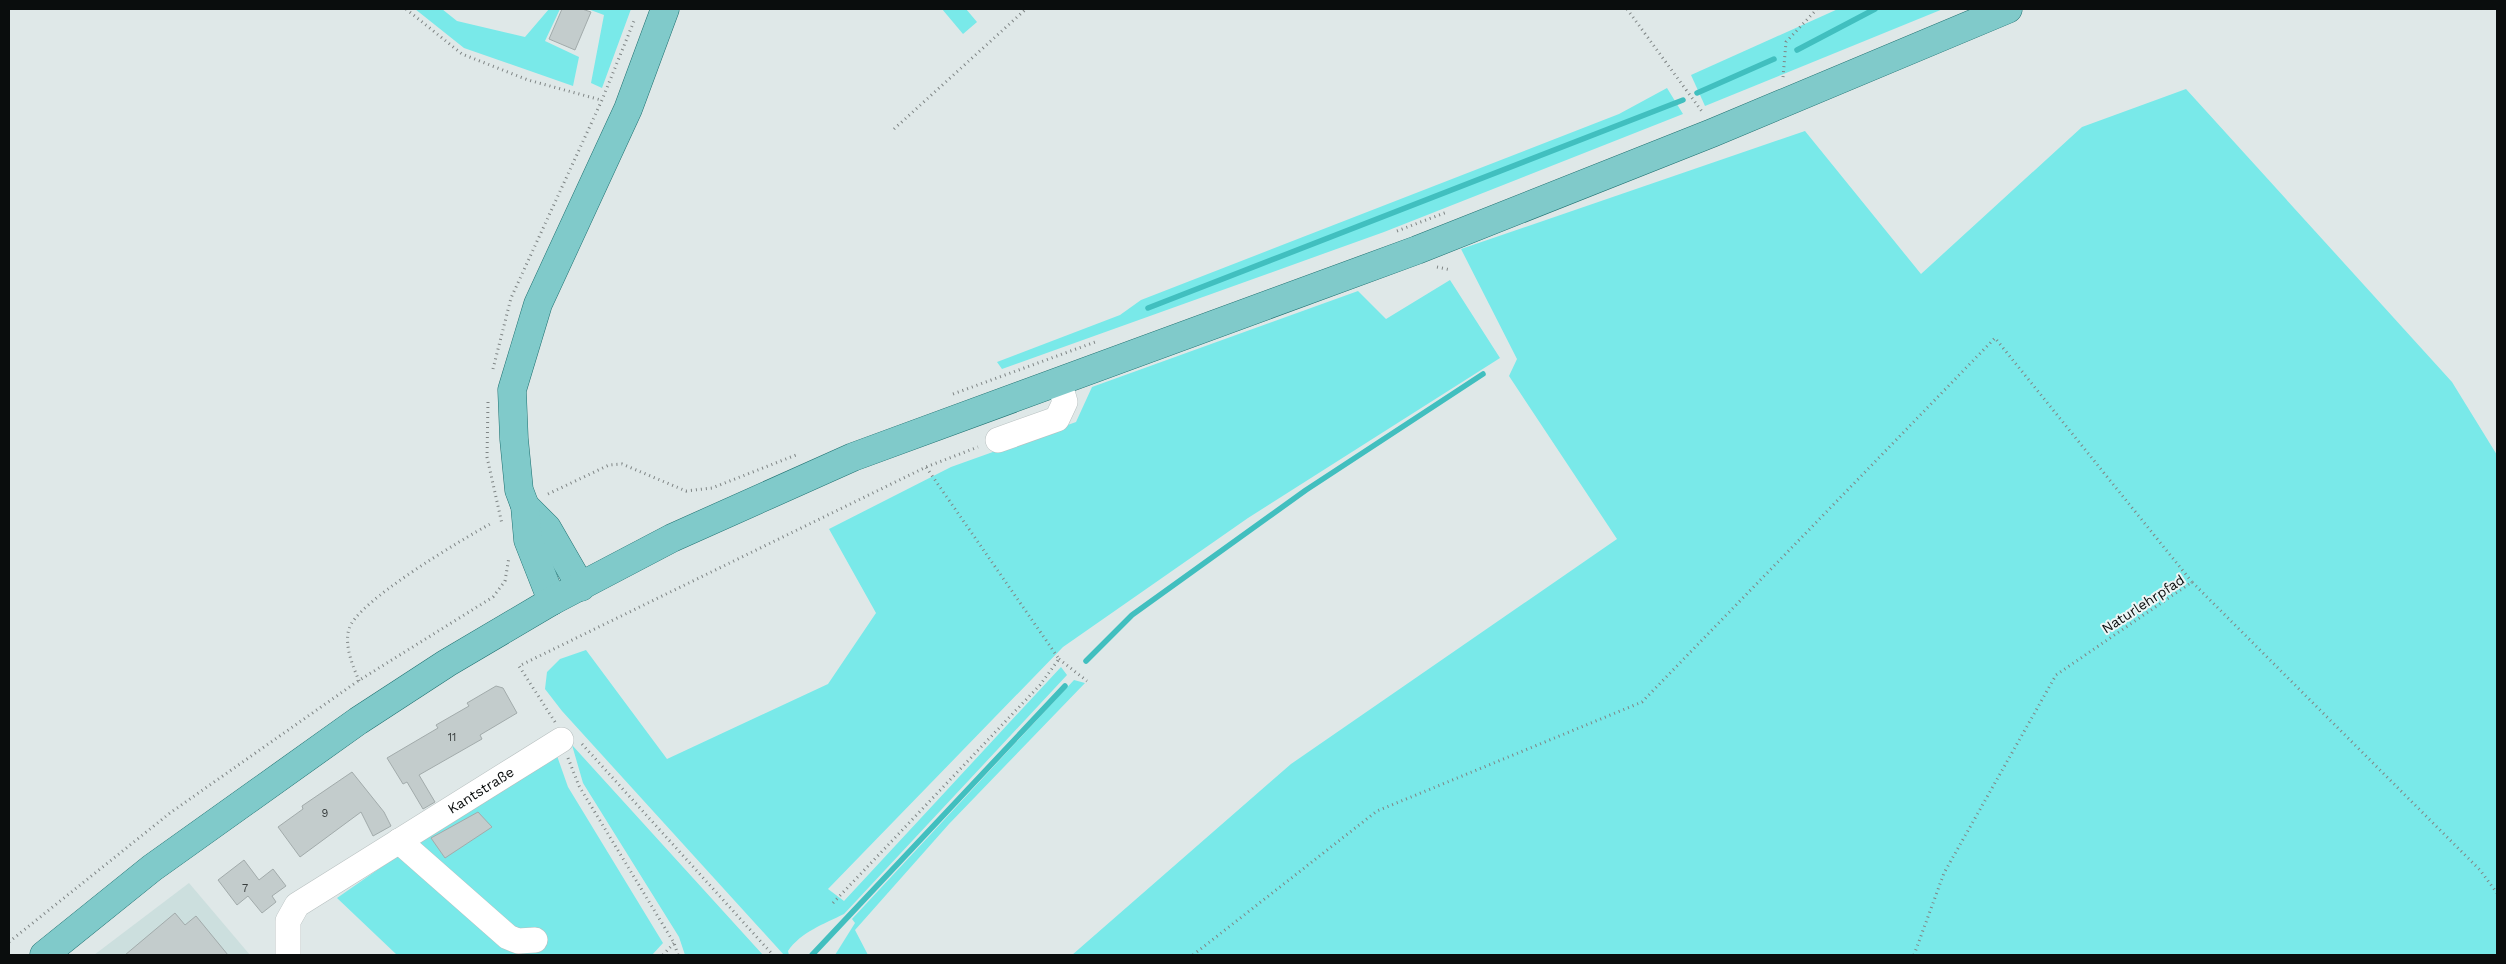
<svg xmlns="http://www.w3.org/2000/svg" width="2506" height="964" viewBox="0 0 2506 964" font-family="'Work Sans',sans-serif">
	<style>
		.built { fill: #ccdfde }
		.green { fill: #79e9e9 }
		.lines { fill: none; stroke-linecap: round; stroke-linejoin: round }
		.stream { stroke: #41bfbf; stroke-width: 5.5 }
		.building { fill: #c3cccc; stroke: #a2abab }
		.minor-casing { stroke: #b8c0c0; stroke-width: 26 }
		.major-casing { stroke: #1f7171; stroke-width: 29 }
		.path { stroke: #7f8585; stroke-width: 3; stroke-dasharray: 1 4; stroke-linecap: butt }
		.minor { stroke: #fff; stroke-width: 25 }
		.major { stroke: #80caca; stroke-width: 28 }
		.labels { text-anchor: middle; stroke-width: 4; stroke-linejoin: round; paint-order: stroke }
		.number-label { font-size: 11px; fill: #383d3d }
		.street-label { font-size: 14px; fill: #0a0d0d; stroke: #ecf5f5 }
	</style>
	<rect width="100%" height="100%" fill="#dfe8e8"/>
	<polygon class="built" points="189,883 250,955 94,955"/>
	<g class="green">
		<polygon points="415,9 442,9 457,21 525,37 549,9 560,9 545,41 579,57 573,86 464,48"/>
		<polygon points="588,9 631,9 602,88 591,83 604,15"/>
		<polygon points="942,9 966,9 977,22 963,34"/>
		<polygon points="1838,9 1943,9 1705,106 1691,75"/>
		<polygon points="1667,88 1683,114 1384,232 1002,369 997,362 1120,315 1141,300 1619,114"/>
		<polygon points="2186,89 2452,382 2497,455 2497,955 1072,955 1291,764 1617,539 1509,376 1517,359 1461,249 1805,131 1921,274 2082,127"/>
		<path d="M1450,280L1500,358L1248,518L1063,647L828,889L844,901L1061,667L1067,675L844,914C824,924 801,932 788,951L789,955H784L562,711L545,689L547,672L560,659L586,650L667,759L828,684L876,613L829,529L951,467L1076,422L1092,387L1358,291L1386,319Z"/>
		<polygon points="1074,680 1085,683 949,824 855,930 868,955 835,955 855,923 852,919"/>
		<polygon points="572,745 763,955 685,955 679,937 583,783"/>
		<polygon points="556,753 568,787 663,943 652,955 397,955 337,898 429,834"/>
	</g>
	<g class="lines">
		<g class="stream">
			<polyline points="1797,50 1875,9"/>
			<polyline points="1697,93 1774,59"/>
			<polyline points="1148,308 1683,100"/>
			<polyline points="1086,661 1132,615 1306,490 1483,374"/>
			<polyline points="812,955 1065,686"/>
		</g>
	</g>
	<g class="building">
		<polygon points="562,9 582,9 591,12 575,50 549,39"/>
		<polygon points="496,686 503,688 517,713 480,735 482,739 419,775 435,802 423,809 407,782 403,784 387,758 438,728 436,725 469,706 467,703"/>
		<polygon points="352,772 384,812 391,826 373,836 361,812 300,857 278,827 303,809 302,806"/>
		<polygon points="478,812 492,827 445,858 431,838"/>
		<polygon points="244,860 259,880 273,869 286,886 272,896 276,902 262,913 248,896 237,905 218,880"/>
		<polygon points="175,913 185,925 196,916 228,955 125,955"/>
	</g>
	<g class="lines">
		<defs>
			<g id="minor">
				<polyline points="998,440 1057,419 1065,402 1059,381"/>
				<polyline points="399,841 508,937 518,941 535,940"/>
				<path id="s1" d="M288,955V921L297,905L561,740"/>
			</g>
			<g id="major">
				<polyline points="525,506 547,528 581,587"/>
				<polyline points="552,601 528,540 525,506 519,490 514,439 512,390 538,304 628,109 665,9"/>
				<polyline points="44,955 152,868 358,721 447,663 552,601 672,538 853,457 1417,250 1712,133 2008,9"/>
			</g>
		</defs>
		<use href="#minor" class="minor-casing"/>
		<use href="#major" class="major-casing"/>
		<g class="path">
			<polyline points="406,9 462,54 528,80 601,100"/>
			<polyline points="1627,9 1703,113"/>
			<polyline points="1783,77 1786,42 1817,9"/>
			<polyline points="894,129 1026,9"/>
			<polyline points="1397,231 1447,212"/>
			<polyline points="1437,267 1451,270"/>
			<polyline points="493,369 511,298 602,100 634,21"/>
			<polyline points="953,394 1098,341"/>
			<polyline points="488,402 487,457 502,524"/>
			<polyline points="548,494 609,465 622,464 686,491 712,488 796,455"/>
			<polyline points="1059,659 1087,681"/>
			<path d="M359,681C353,666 344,646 349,629C356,602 463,539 490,524"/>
			<polyline points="555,722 519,666 926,467 978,447"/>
			<polyline points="582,744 773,955"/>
			<polyline points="568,758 579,786 674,943 678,955"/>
			<polyline points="833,903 1040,685 1059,659 926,467"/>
			<polyline points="9,942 170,813 358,681 493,597 505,581 509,557"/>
			<polyline points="663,955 674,943"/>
			<polyline points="1193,955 1377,811 1642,702 1995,338 2192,582"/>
			<polyline points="1914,955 1944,873 2056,675 2192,582 2480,870 2497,893"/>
		</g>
		<use href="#minor" class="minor"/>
		<use href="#major" class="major"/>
	</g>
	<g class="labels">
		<g class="number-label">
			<text x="452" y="741">11</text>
			<text x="325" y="817">9</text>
			<text x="245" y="892">7</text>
		</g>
		<g class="street-label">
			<text transform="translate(2143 604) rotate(-33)" y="5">Naturlehrpfad</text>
			<text dy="5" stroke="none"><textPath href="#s1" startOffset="269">Kantstraße</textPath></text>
		</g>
	</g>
	<rect width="2506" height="964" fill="none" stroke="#0a0d0d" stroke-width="20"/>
</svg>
